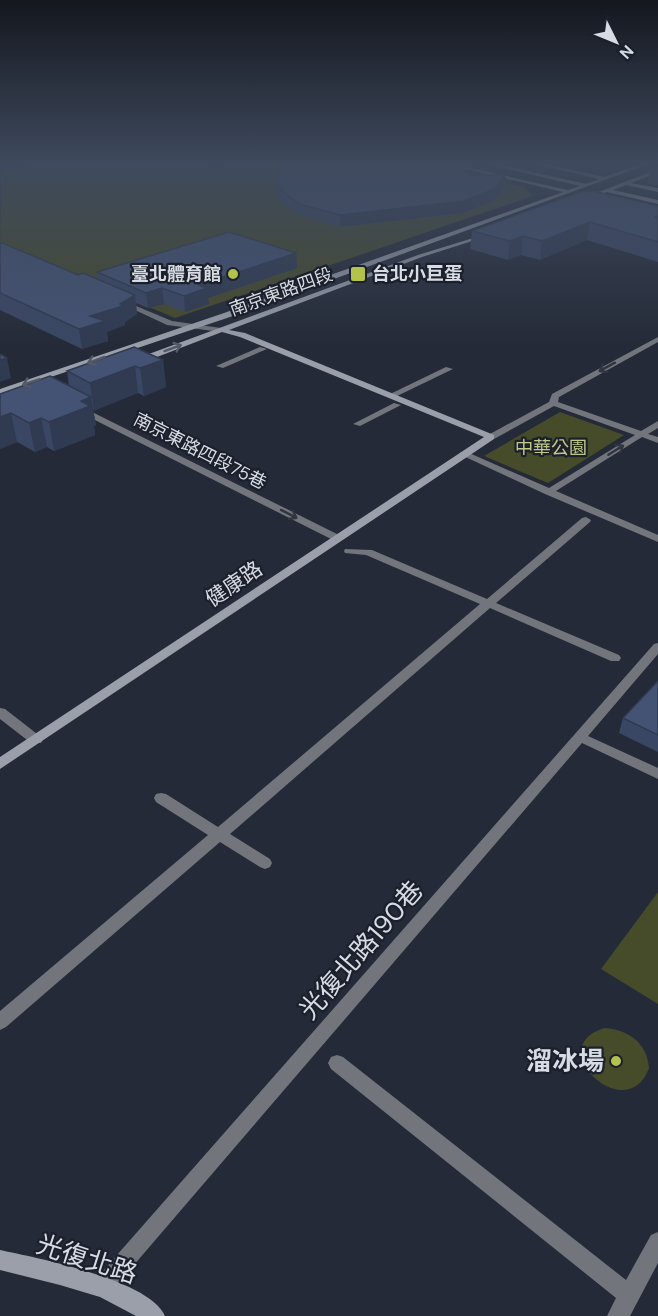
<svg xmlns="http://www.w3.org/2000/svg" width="658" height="1316" viewBox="0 0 658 1316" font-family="'DM Sans','Noto Sans TC',sans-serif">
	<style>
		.green { fill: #464b2a }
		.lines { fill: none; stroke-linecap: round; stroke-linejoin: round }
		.street { fill: #72757c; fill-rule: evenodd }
		.secondary { fill: #9a9faa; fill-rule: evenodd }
		.wall { fill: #3a4764 }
		.shaded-wall { fill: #303a51 }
		.building { fill: #445374; stroke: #303a51; stroke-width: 1.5 }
		.oneway { stroke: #545965 }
		.oneway2 { stroke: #313540 }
		.poi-dot { fill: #b3c24b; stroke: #1b202c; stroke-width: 2 }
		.labels { text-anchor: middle; stroke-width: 4.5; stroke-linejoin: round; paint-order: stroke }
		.far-poi-label { font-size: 18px; font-weight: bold; fill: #d7dbe3; stroke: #1b202c; text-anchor: end }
		.far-street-label { font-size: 18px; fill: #d7dbe3; stroke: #1b202c }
		.far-park-label { font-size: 18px; fill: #bfc987; stroke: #1b202c }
		.street-label { font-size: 21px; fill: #d7dbe3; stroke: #1b202c }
		.near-street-label { font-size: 26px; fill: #d7dbe3; stroke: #1b202c }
		.near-poi-label { font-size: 26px; font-weight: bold; fill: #d7dbe3; stroke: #1b202c; text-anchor: end }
	</style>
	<rect width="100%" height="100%" fill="#242a37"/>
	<g class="green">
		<polygon points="1,163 419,163 524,187 533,196 175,318 0,244"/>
		<polygon points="560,412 624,435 548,483 484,456"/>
		<polygon points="658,892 658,1004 601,969"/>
		<path d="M605,1028C629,1030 647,1043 649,1068C627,1129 540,1046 605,1028Z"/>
	</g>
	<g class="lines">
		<g class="street">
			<polygon points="120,301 124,301 172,321 221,328 225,330 221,332 167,325 120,303"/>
			<polygon points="658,337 658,342 559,397 558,402 641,431 658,421 658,428 648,434 658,437 658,443 642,437 556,491 658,535 658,542 545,494 459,454 461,452 467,452 549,488 635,435 554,406 494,439 488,439 488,435 549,402 552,394"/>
			<polygon points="260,347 267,349 223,368 216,366"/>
			<polygon points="446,367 453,369 393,398 386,396"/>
			<polygon points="394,403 401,405 360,426 353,424"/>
			<polygon points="80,406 341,536 342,538 341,540 333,540 77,411 76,409"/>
			<polygon points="586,517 591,520 590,522 496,603 619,655 621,658 619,661 611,661 490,608 230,834 270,859 272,863 270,867 265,869 260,867 220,842 6,1027 0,1030 0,1011 208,835 156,802 154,798 156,794 161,793 166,794 218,827 480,604 366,555 345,553 344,551 345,549 372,550 487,599 582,518"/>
			<polygon points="658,643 658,654 588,736 658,768 658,779 582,743 109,1294 102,1297 95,1294 92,1287 95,1280 654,644"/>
			<polygon points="0,708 5,709 41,737 43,740 41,743 31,743 0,719"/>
			<polygon points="337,1055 343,1057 626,1280 651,1235 658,1232 658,1263 630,1316 607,1316 616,1298 331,1069 328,1063 331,1057"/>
		</g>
		<g class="secondary">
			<polygon points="440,163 449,163 568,190 580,186 483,163 492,163 586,184 599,179 531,163 541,163 604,177 644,163 651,163 230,317 0,394 0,389 224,313 563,192"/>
			<polygon points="658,169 658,173 631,183 658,188 658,192 626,185 613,190 658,200 658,204 607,192 588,199 583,198"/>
			<polygon points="483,235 488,236 422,257 229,330 245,333 494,435 494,439 0,769 0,757 484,437 240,337 222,332 144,362 138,362 138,358 418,255"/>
			<path d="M0,1250C37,1258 150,1280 165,1316H136L100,1297L60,1285L0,1270Z"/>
		</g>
	</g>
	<g class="wall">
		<polygon points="183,163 238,163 209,170"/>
		<polygon points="658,167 658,185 647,184 650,170"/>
		<polygon points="470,175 505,186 493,201 463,213 340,227 299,215 280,201 276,188 276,177"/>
		<polygon points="658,206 658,262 587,240 540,260 521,255 508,260 470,249 472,231"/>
		<polygon points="0,242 78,275 98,280 97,272 297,268 208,298 209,304 185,312 164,304 148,308 136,303 137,314 125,322 125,325 107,332 108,341 82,349 0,310"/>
		<polygon points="163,360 166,387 144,396 138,393 93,410 96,425 94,426 95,435 54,451 47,447 35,452 17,442 0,449 0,394 69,386 67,371"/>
		<polygon points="658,681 658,752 619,733 623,718"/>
	</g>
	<g class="shaded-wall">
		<polygon points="0,163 40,163 40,164 0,173"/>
		<polygon points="208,163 238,163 209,170"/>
		<polygon points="506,175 505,186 493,201 463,213 340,227 340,215"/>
		<polygon points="590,222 587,240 540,260 542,241"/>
		<polygon points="523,236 521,255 508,260 510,241"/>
		<polygon points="296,253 297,268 208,298 209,304 185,312 184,296 199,285"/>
		<polygon points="162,288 164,304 148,308 146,293"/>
		<polygon points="135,295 137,314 125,322 125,325 107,332 108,341 82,349 79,329 90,316 120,304"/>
		<polygon points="7,358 11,378 0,382 0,360"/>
		<polygon points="163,360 166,387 144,396 140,368"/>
		<polygon points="135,366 138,393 94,411 90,383"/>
		<polygon points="91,397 96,425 94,426 95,435 54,451 49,422 81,401"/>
		<polygon points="11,413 17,442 0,449 0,417"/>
		<polygon points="41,418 47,447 35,452 29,423"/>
	</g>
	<g class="building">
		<polygon points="286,163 453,163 466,171 470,175 506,175 494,189 464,201 340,215 299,204 280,189 276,177 277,172"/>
		<polygon points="658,167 658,171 650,170"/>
		<polygon points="593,191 658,206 658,216 655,217 658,218 658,242 590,222 542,241 523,236 510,241 472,231 580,192"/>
		<polygon points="229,232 296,253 199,285 207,288 184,296 162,288 146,293 97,272"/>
		<polygon points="0,242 78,275 83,273 135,295 120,304 123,306 90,316 105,321 79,329 0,293"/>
		<polygon points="134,347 163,360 140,368 135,366 90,383 67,371"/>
		<polygon points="0,354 7,358 0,360"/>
		<polygon points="50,376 91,397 81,401 90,406 49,422 41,418 29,423 11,413 0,417 0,394"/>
		<polygon points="658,681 658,735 623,718"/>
	</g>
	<defs><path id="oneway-shaft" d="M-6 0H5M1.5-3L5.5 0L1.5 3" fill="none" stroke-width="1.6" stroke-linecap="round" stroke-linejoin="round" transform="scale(1.5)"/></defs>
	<g class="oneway">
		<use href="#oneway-shaft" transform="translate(173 348) rotate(-20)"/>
		<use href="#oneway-shaft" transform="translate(96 360) rotate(160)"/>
		<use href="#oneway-shaft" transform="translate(31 382) rotate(161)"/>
	</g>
	<g class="oneway2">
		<use href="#oneway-shaft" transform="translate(607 367) rotate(151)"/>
		<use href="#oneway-shaft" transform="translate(616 450) rotate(-32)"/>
		<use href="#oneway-shaft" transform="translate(289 514) rotate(27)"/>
	</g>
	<linearGradient id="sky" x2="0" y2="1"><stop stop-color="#14171e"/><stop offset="0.47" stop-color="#3f4a5e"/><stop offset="1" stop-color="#3f4a5e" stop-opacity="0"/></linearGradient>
	<rect width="658" height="347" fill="url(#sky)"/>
	<g class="poi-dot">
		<circle cx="233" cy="274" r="6"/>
		<rect x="350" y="266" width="16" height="16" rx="3"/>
		<circle cx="616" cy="1061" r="6"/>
	</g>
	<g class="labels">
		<g class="far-poi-label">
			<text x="221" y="280">臺北體育館</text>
			<text x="372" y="280" text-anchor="start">台北小巨蛋</text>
		</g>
		<g class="far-street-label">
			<text transform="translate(281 292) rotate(-20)" y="6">南京東路四段</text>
			<text transform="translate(200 451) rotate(27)" y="6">南京東路四段75巷</text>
		</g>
		<g class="far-park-label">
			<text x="551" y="454">中華公園</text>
		</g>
		<g class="street-label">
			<text transform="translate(234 584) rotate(-34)" y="7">健康路</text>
		</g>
		<g class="near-street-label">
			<text transform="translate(361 950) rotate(-49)" y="9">光復北路190巷</text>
			<text transform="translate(87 1259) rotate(18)" y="9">光復北路</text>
		</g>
		<g class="near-poi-label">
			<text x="604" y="1070">溜冰場</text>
		</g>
	</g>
	<g transform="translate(616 42) rotate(133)" stroke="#1b202c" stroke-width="4.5" paint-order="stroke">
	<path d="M0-4.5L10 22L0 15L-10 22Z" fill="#d7dbe3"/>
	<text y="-9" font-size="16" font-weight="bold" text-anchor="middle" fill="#d7dbe3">N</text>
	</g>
</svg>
